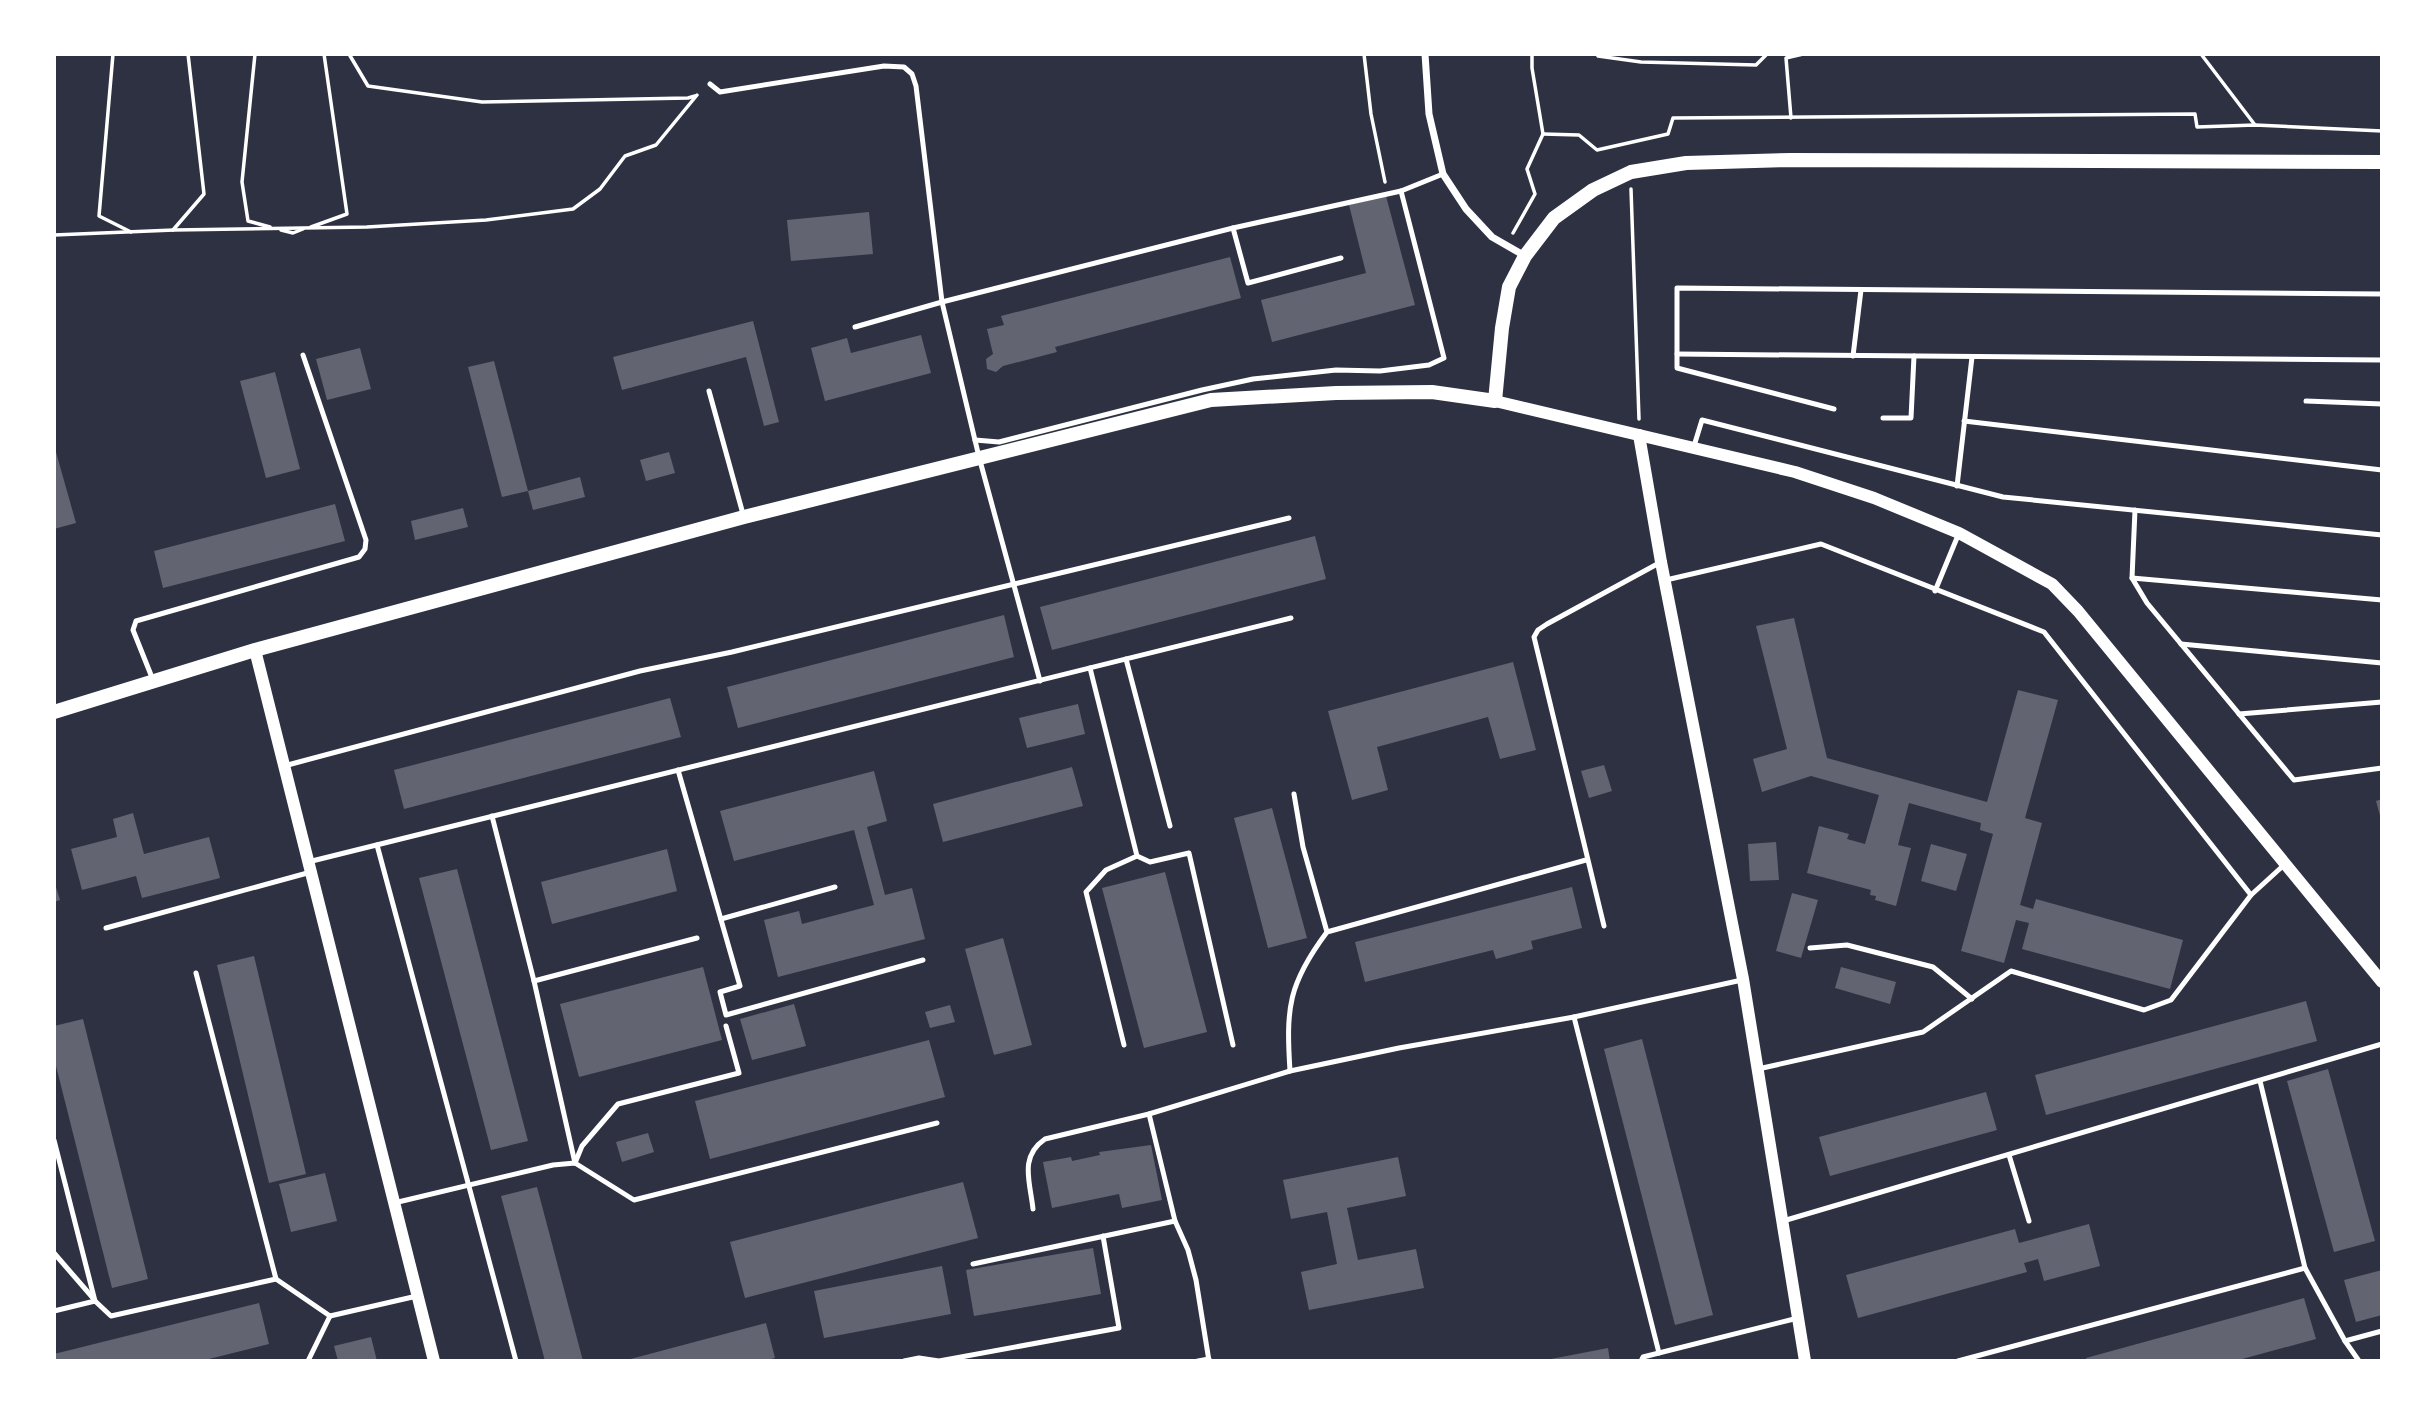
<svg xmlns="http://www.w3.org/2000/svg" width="2436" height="1415" viewBox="0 0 2436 1415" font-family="'Libre Baskerville',serif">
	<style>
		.building { fill: #626471 }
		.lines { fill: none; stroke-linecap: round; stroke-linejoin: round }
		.path { stroke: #fff; stroke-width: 3.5 }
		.service { stroke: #fff; stroke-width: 5 }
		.minor { stroke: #fff; stroke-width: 7 }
		.tertiary { stroke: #fff; stroke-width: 12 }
		.secondary { stroke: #fff; stroke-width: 14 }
	</style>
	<rect width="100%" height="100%" fill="#2d3142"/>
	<g class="building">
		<polygon points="1386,196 1415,305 1272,342 1261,300 1366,273 1349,205"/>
		<polygon points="869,212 873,254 791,261 787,220"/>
		<polygon points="1230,257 1241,298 1055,347 1057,352 1003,366 996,372 987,369 986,359 993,354 987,329 1004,325 1001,316"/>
		<polygon points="753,321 779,422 764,426 746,357 622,390 613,357"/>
		<polygon points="921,335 931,373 825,401 811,348 847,338 851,353"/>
		<polygon points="360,348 371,389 327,400 316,359"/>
		<polygon points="494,361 528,491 502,497 468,367"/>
		<polygon points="275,372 300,469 266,478 240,381"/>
		<polygon points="54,445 76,523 54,529"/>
		<polygon points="669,452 675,473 646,481 640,460"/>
		<polygon points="580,477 585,497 533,510 528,491"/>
		<polygon points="335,504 345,541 163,588 154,551"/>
		<polygon points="463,508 468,527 415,540 411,521"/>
		<polygon points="1315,536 1326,579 1052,650 1040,607"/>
		<polygon points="1004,615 1014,657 738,728 727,687"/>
		<polygon points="1794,618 1827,758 1987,802 2018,690 2058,700 2025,818 2042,823 2020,905 2033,909 2036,899 2183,940 2170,989 2022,949 2029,923 2016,920 2004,963 1961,951 1993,834 1980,830 1981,823 1909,803 1898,845 1911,848 1896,906 1875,900 1876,896 1870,895 1871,890 1807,873 1819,826 1849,834 1847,839 1865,844 1879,795 1811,776 1762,792 1753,759 1787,749 1756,626"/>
		<polygon points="1513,662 1536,750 1500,759 1488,717 1377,747 1388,790 1352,800 1328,711"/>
		<polygon points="670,698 681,737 404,809 394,770"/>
		<polygon points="1078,704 1085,734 1027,748 1019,718"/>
		<polygon points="1604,765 1612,791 1589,798 1581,771"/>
		<polygon points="1072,767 1083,806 943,842 933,804"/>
		<polygon points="874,771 887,821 867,827 885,895 912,888 925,939 778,977 764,920 799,911 802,924 874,905 854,830 734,861 720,811"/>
		<polygon points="2382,799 2382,819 2381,819 2376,801"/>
		<polygon points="1272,808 1307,938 1268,948 1234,818"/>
		<polygon points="133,813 144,854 209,837 220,878 142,898 136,876 82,890 71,849 117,837 113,819"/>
		<polygon points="1776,842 1779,880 1750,881 1748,844"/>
		<polygon points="1931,844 1967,854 1956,891 1921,881"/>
		<polygon points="667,849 677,891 552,924 541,882"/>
		<polygon points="457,869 528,1141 491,1150 419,878"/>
		<polygon points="1165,872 1207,1032 1144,1048 1102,888"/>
		<polygon points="54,881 60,900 54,902"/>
		<polygon points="1572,887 1582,928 1531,941 1533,949 1496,959 1493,950 1365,982 1355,942"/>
		<polygon points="1792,893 1818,900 1801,958 1776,951"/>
		<polygon points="1003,938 1032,1045 994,1055 965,949"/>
		<polygon points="254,956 306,1174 269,1183 217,965"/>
		<polygon points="703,967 722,1040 579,1077 560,1004"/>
		<polygon points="1841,967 1896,982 1890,1004 1835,988"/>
		<polygon points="2306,1001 2317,1041 2046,1115 2035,1075"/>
		<polygon points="794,1004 806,1046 752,1060 740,1019"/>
		<polygon points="950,1005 955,1022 930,1028 925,1012"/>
		<polygon points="83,1019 148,1279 112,1288 54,1058 54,1026"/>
		<polygon points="1642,1039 1713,1315 1675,1325 1604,1049"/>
		<polygon points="929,1040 945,1097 710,1159 695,1101"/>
		<polygon points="2328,1069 2375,1241 2334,1252 2287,1081"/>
		<polygon points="1986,1092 1997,1130 1830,1176 1819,1137"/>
		<polygon points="648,1133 654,1152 622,1162 616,1142"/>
		<polygon points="1151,1145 1162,1200 1122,1208 1119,1194 1052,1208 1043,1162 1071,1157 1072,1161 1100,1155 1099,1152"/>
		<polygon points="1398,1157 1406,1196 1347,1208 1358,1260 1416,1249 1424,1288 1309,1310 1301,1272 1337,1264 1327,1212 1291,1219 1283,1180"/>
		<polygon points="325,1173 337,1221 291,1232 279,1184"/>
		<polygon points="963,1182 978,1238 745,1298 730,1242"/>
		<polygon points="537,1187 583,1361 545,1361 501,1196"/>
		<polygon points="2089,1224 2100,1266 2044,1281 2038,1259 2024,1263 2027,1272 1858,1318 1846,1275 2015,1229 2019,1243"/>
		<polygon points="1093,1248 1101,1294 974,1316 966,1270"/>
		<polygon points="942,1266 951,1314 824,1338 814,1291"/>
		<polygon points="2382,1270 2382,1315 2356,1322 2344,1280"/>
		<polygon points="2304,1298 2316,1339 2235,1361 2087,1361 2086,1358"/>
		<polygon points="259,1303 269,1344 201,1361 54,1361 54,1354"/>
		<polygon points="766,1323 775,1358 763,1361 623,1361"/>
		<polygon points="371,1337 377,1361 338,1361 334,1346"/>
		<polygon points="1608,1348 1610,1361 1552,1361 1551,1359"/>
	</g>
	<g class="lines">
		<g class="path">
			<polyline points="113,54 99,216 131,232"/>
			<polyline points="255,54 242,182 248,221 270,227"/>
			<polyline points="349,54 368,86 482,102 688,98 695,96"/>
			<polyline points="1364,54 1371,114 1385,182"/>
			<polyline points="1597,54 1598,56 1641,62 1756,65 1767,54"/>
			<polyline points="2201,54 2255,125"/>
			<polyline points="1791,118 1786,58 1803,54"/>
			<polyline points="1543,134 1579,135 1597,150 1668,134 1673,118 2195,114 2197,127 2255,125 2382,131"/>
			<polyline points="1631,189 1639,419"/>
			<polyline points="311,227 347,214 324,54"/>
			<polyline points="173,230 204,194 188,54"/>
			<polyline points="281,230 293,233 303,229"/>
			<polyline points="1513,233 1535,194 1527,169 1543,134 1532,68 1532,54"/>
			<polyline points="54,235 174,230 367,227 486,220 573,209 600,189 625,156 656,145 697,95"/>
		</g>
		<g class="service">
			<polyline points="710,84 720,92 884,66 904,67 912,74 916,86 942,302 979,457 1040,681"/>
			<polyline points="1233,228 1248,283 1341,258"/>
			<polyline points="855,327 942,302 1233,228 1401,191 1443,174"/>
			<polyline points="1677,354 2382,360"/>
			<polyline points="1853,356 1861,290"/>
			<polyline points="709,391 743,514"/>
			<polyline points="2306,401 2382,404"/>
			<polyline points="1834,409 1677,368 1677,288 2382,294"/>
			<polyline points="1883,418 1911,418 1914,356"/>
			<polyline points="1964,421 2382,470"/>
			<polyline points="975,440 999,442 1202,390 1253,379 1336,370 1380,371 1429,365 1444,358 1401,191"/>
			<polyline points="1694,446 1702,420 2003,497 2382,535"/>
			<polyline points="1957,486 1972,357"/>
			<polyline points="2135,510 2132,578 2147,603 2294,780 2382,768"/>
			<polyline points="2132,578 2382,600"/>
			<polyline points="1666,580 1821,544 2044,632 2251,895 2284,865"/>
			<polyline points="1935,591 1959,533"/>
			<polyline points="2181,644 2382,663"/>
			<polyline points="1126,659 1170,826"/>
			<polyline points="1090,668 1137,856 1150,862 1189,853 1233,1045"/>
			<polyline points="153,680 133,630 136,621 359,557 365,549 366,540 303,355"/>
			<polyline points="2239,714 2382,702"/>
			<polyline points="284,766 640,671 732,652 1289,518"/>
			<polyline points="678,770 740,986 720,992 726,1015 923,960"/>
			<polyline points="1294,794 1303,847 1327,932"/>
			<polyline points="492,816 534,981 575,1163"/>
			<polyline points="377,845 516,1361"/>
			<polyline points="308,862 1291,618"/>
			<polyline points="721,919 835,887"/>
			<polyline points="1604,926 1534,637 1538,630 1547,624 1661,562"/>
			<polyline points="106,928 311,872"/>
			<polyline points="1810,948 1847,945 1933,967 1972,999"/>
			<polyline points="196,973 276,1279"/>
			<polyline points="534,981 697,938"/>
			<polyline points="1124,1045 1086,892 1106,870 1137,856"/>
			<polyline points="1758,1069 1923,1032 2011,971 2144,1010 2171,1000 2251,895"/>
			<path d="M1290,1071C1286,1008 1288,984 1327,932L1586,860"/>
			<polyline points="2260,1081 2305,1268"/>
			<polyline points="1149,1114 1175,1221"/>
			<polyline points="54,1140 95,1301"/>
			<polyline points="2009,1155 2029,1221"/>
			<polyline points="575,1163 582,1146 618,1104 739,1073 726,1026"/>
			<polyline points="394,1203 553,1165 575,1163 634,1200 937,1123"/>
			<path d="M1033,1209C1030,1181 1019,1157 1045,1139L1149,1114L1290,1071L1399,1048L1574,1017"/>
			<polyline points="1783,1221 2382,1044"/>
			<polyline points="54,1253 93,1298"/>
			<polyline points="973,1264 1175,1221 1188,1250 1196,1280 1209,1361"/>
			<polyline points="54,1311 95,1301 111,1316 276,1279 330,1316 417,1296"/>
			<polyline points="2345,1341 2359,1361"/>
			<polyline points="1659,1353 1574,1017 1742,980"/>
			<polyline points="308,1361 330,1316"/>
			<polyline points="904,1361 919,1358 939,1361 1119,1328 1103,1236"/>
			<polyline points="1198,1361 1209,1359"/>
			<polyline points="1641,1361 1643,1357 1798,1318"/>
			<polyline points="1958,1361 2305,1268 2345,1341 2382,1331"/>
		</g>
		<polyline class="minor" points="1425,54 1429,114 1443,174 1466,209 1492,237 1525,256"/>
		<g class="tertiary">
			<polyline points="1495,401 1795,472 1874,498 1959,533 2052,584 2078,611 2382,982"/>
			<polyline points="1639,435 1661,562 1743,979 1805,1361"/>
			<polyline points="255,650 434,1361"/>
		</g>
		<polyline class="secondary" points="54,712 255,650 744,517 1211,400 1336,393 1432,392 1495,401 1502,328 1509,287 1525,256 1554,218 1593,190 1631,172 1686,163 1791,160 2382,162"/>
	</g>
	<rect width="2436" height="1415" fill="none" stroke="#ffffff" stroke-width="112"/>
</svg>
